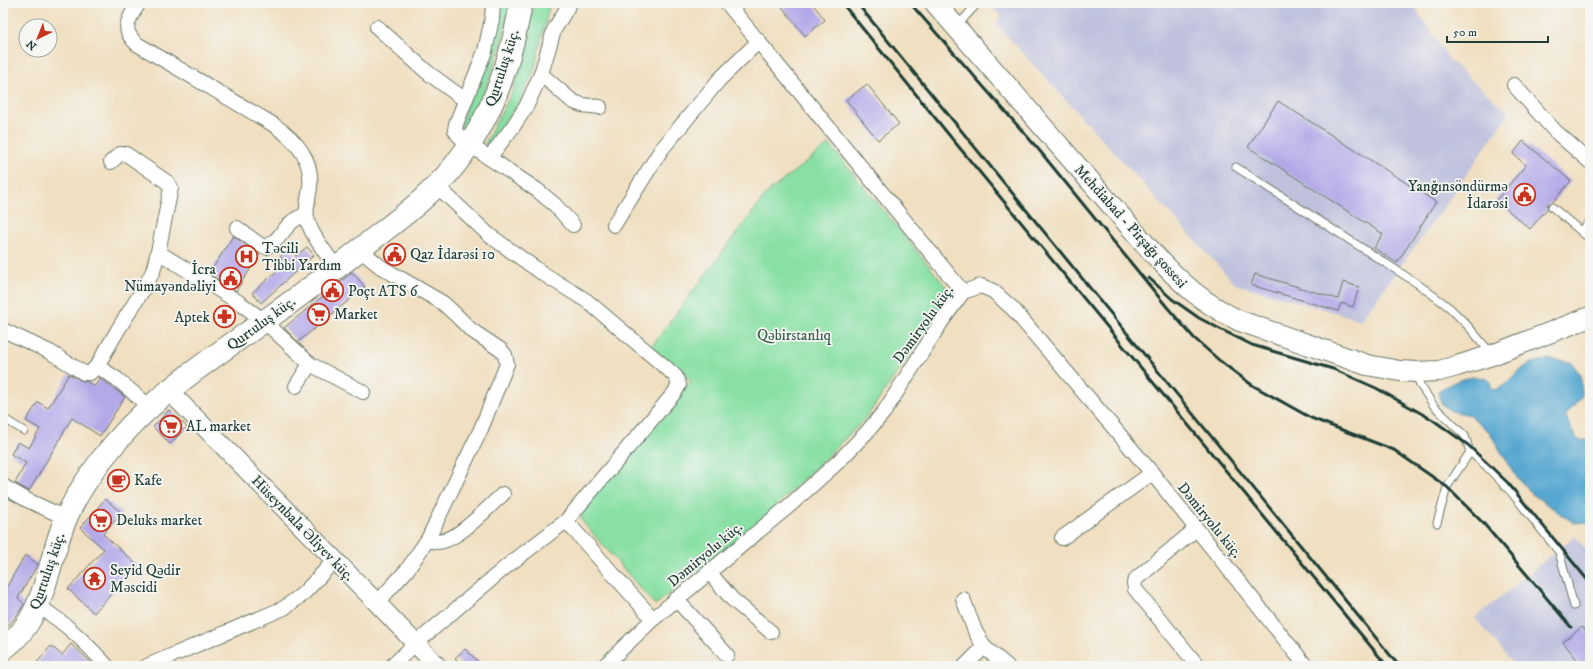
<svg xmlns="http://www.w3.org/2000/svg" width="1593" height="669" viewBox="0 0 1593 669" font-family="'IM FELL DW Pica',serif">
	<style>
		.industrial { fill: #c0c2dd }
		.green { fill: #88e0a5; stroke: #548e6c }
		.water { fill: #57a7d1; stroke: #3b7282 }
		.building { fill: #b3a8e8 }
		.lines { fill: none; stroke-linecap: round; stroke-linejoin: round }
		.service-casing { stroke: #687665; stroke-width: 9 }
		.minor-casing { stroke: #687665; stroke-width: 16 }
		.tertiary-casing { stroke: #687665; stroke-width: 20 }
		.secondary-casing { stroke: #687665; stroke-width: 22 }
		.primary-casing { stroke: #687665; stroke-width: 24 }
		.service { stroke: #fff; stroke-width: 7 }
		.minor { stroke: #fff; stroke-width: 14 }
		.tertiary { stroke: #fff; stroke-width: 18 }
		.secondary { stroke: #fff; stroke-width: 20 }
		.primary { stroke: #fff; stroke-width: 22 }
		.rail { stroke: #1f3d34; stroke-width: 3 }
		.labels { text-anchor: middle; stroke-width: 3.5; stroke-linejoin: round; paint-order: stroke }
		.street-label { font-size: 15px; fill: #1f3d34; stroke: #f6f6f2 }
		.poi-label { font-size: 15px; fill: #1f3d34; stroke: #f6f6f2; text-anchor: start }
		.park-label { font-size: 15px; fill: #345e4b; stroke: #f6f6f2 }
	</style>
	<rect width="100%" height="100%" fill="#f6f6f2"/>
	<filter id="ink" filterUnits="userSpaceOnUse"><feTurbulence type="fractalNoise" baseFrequency=".025" numOctaves="2"/><feDisplacementMap in="SourceGraphic" scale="8" xChannelSelector="R" yChannelSelector="G"/><feConvolveMatrix kernelMatrix="1 2 1 2 8 2 1 2 1" color-interpolation-filters="sRGB"/></filter>
	<filter id="wash" filterUnits="userSpaceOnUse"><feTurbulence type="fractalNoise" baseFrequency=".012" numOctaves="4" result="noise"/><feDisplacementMap in="SourceGraphic" scale="16" xChannelSelector="R" yChannelSelector="G"/><feGaussianBlur stdDeviation="0.9" result="paint"/><feColorMatrix in="noise" values="0 0 0 0 0 0 0 0 0 0 0 0 0 0 0 0 0 1.4 0 .05"/><feComposite in="paint" operator="in"/></filter>
	<g filter="url(#wash)">
		<rect width="100%" height="100%" fill="#f0dfc0"/>
		<g class="industrial">
			<polygon points="988,3 1412,3 1450,61 1509,113 1439,214 1361,320 1235,284 996,24 1001,16"/>
			<polygon points="1575,536 1590,554 1590,666 1515,666 1475,618"/>
		</g>
		<g class="green">
			<polygon points="498,3 510,3 501,45 489,80 466,131 460,127"/>
			<polygon points="534,3 550,3 534,70 521,99 490,145 485,143 513,91 528,34"/>
			<polygon points="829,144 952,294 865,419 767,515 655,605 581,520 582,509 691,381 651,347 767,193"/>
		</g>
		<path class="water" d="M1549,359L1571,362L1581,375L1582,396L1566,415L1570,428L1578,440H1590V522L1574,523L1532,494L1515,475L1489,432L1470,415L1451,411L1441,403L1438,391C1452,382 1475,371 1490,381L1492,390C1507,389 1516,370 1530,364C1536,361 1543,361 1549,359Z"/>
		<g id="blocks">
			<g class="building">
				<polygon points="779,3 812,3 825,20 805,36"/>
				<polygon points="867,84 899,124 878,140 846,100"/>
				<polygon points="1278,101 1436,202 1397,263 1374,248 1383,234 1248,147"/>
				<polygon points="1523,141 1571,181 1553,202 1548,204 1547,209 1530,229 1496,200 1526,165 1513,154"/>
				<polygon points="233,236 260,254 236,291 209,274"/>
				<polygon points="307,247 314,255 261,303 252,293 286,263 280,257 289,248 296,256"/>
				<polygon points="352,272 365,287 298,342 284,328"/>
				<polygon points="1255,274 1338,299 1343,282 1359,287 1353,307 1341,303 1338,311 1251,285"/>
				<polygon points="69,374 80,380 87,382 95,386 100,378 125,397 100,436 72,418 29,491 15,483 26,463 11,454 18,442 29,448 40,429 26,421 38,402 48,408"/>
				<polygon points="169,410 187,427 170,444 153,427"/>
				<polygon points="105,499 122,513 103,534 137,565 94,613 68,589 104,549 80,528"/>
				<polygon points="25,555 38,564 18,598 24,604 18,614 3,632 3,593"/>
				<polygon points="1582,627 1590,637 1590,666 1582,666 1563,642"/>
				<polygon points="71,644 95,666 34,666 51,646 62,655"/>
				<polygon points="465,649 483,666 463,666 455,658"/>
			</g>
		</g>
	</g>
	<g filter="url(#ink)">
		<use href="#blocks" fill-opacity="0" stroke="#687665" stroke-width="1"/>
		<g class="lines">
			<defs>
				<g id="service">
					<polyline points="957,26 978,3"/>
					<polyline points="1236,167 1418,284 1450,308 1467,325 1491,353"/>
					<polyline points="1552,207 1590,239"/>
					<polyline points="1581,232 1590,221"/>
					<polyline points="1416,373 1420,385 1434,406 1465,436 1470,452 1487,467 1511,492 1559,552 1574,606"/>
					<polyline points="3,418 24,431"/>
					<polyline points="1437,523 1447,487 1470,452"/>
				</g>
				<g id="minor">
					<path d="M139,3C128,20 120,29 137,44L274,125C296,140 313,159 310,187C309,197 305,209 307,218C311,236 326,252 336,268"/>
					<polyline points="493,3 492,19 485,51 456,124 455,130 458,135 470,145 537,190 555,205 573,225"/>
					<polyline points="727,3 963,292"/>
					<polyline points="377,27 427,72 465,100"/>
					<polyline points="541,74 572,101 582,105 600,107"/>
					<polyline points="1514,85 1555,131 1590,162"/>
					<polyline points="489,158 512,128 526,107 541,74 554,30 570,3"/>
					<polyline points="111,162 120,154 126,154 167,182 171,188 158,252"/>
					<polyline points="614,225 661,150 719,80 759,41"/>
					<path d="M237,228L260,245L266,247C283,240 284,220 306,215"/>
					<polyline points="360,250 381,267 443,303 456,315 471,330 501,350 505,355 507,364 481,429 428,539 407,570 377,603"/>
					<polyline points="3,330 50,352 84,373 90,373 97,366 117,379 150,407"/>
					<polyline points="97,366 119,328 146,285 153,271 158,252 240,303 264,321 310,364 363,392"/>
					<polyline points="296,386 310,364"/>
					<polyline points="3,486 27,500 66,518"/>
					<polyline points="566,521 653,619"/>
					<polyline points="1196,529 1137,578 1134,583 1135,589 1198,666"/>
					<polyline points="1062,538 1152,473"/>
					<path d="M428,539C431,540 434,542 437,542C457,542 488,507 503,494"/>
					<polyline points="709,572 732,599 771,632"/>
					<polyline points="676,599 727,655"/>
					<polyline points="963,599 975,631 984,647 1007,666"/>
					<path d="M38,606C66,623 85,642 107,666"/>
					<polyline points="147,666 284,608 303,594 335,560"/>
					<polyline points="392,666 415,644 507,566 566,521 675,392 679,385 676,377 670,371 587,301 542,273 489,235 437,186"/>
					<polyline points="604,666 653,619 790,505 839,461 866,433 884,412 942,321 963,292 981,286 993,291 1013,309 1152,473 1306,666"/>
					<polyline points="965,666 984,647"/>
				</g>
				<polyline id="tertiary" points="169,391 377,603 437,666"/>
				<path id="secondary" d="M935,3L1153,253C1181,283 1202,303 1240,321L1367,365L1400,371L1416,372L1439,371L1457,366L1492,355L1590,317"/>
				<path id="primary" d="M3,649C48,617 46,562 67,516C79,489 97,464 117,441C158,393 212,358 263,322C300,296 337,268 373,239C406,214 439,189 463,154C495,110 512,56 521,3"/>
			</defs>
			<use href="#service" class="service-casing"/>
			<use href="#minor" class="minor-casing"/>
			<use href="#tertiary" class="tertiary-casing"/>
			<use href="#secondary" class="secondary-casing"/>
			<use href="#primary" class="primary-casing"/>
			<use href="#service" class="service"/>
			<use href="#minor" class="minor"/>
			<use href="#tertiary" class="tertiary"/>
			<use href="#secondary" class="secondary"/>
			<use href="#primary" class="primary"/>
			<g class="rail">
				<polyline points="842,3 949,135 1387,666"/>
				<polyline points="857,3 1399,666"/>
				<polyline points="910,3 1039,150 1167,307 1194,338 1220,361 1252,385 1311,418 1394,450 1447,487 1484,524 1571,627"/>
				<polyline points="1149,278 1172,299 1199,318 1220,329 1252,345 1333,369 1376,388 1433,420 1468,445 1508,483 1590,583"/>
			</g>
		</g>
	</g>
	<defs>
		<symbol id="civic-ring" viewBox="-11 -11 22 22"><circle r="9.5" fill="#f6f6f2" stroke="#c8321e" stroke-width="1.5"/><path d="M-.6-6.5H3V-4.5H.6V-3L4-1V1h2V6H-6V1h2V-1L-.6-3ZM-1.2 2.5V6h2.4V2.5Z" fill="#c8321e"/></symbol>
		<symbol id="hospital-ring" viewBox="-11 -11 22 22"><circle r="9.5" fill="#f6f6f2" stroke="#c8321e" stroke-width="1.5"/><path d="M-5-5h3v3.5h4V-5h3V5h-3V1.5h-4V5h-3Z" fill="#c8321e"/></symbol>
		<symbol id="supermarket-ring" viewBox="-11 -11 22 22"><circle r="9.5" fill="#f6f6f2" stroke="#c8321e" stroke-width="1.5"/><path d="M-6-5.5h2.5l.6 2H6L4.5 2H-2.5L-4.4-4H-6ZM-1.5 3.2a1.3 1.3 0 1 0 .1 0ZM3 3.2a1.3 1.3 0 1 0 .1 0Z" fill="#c8321e"/></symbol>
		<symbol id="pharmacy-ring" viewBox="-11 -11 22 22"><circle r="9.5" fill="#f6f6f2" stroke="#c8321e" stroke-width="1.5"/><path d="M-2-6h4v4h4v4h-4v4h-4v-4h-4v-4h4Z" fill="#c8321e"/></symbol>
		<symbol id="cafe-ring" viewBox="-11 -11 22 22"><circle r="9.5" fill="#f6f6f2" stroke="#c8321e" stroke-width="1.5"/><path d="M-5.5-4.5H6V0H3Q3 3.5 0 3.5H-2.5Q-5.5 3.5-5.5 0ZM3-3.2v2h1.7v-2ZM-6 4.5H4V6H-6Z" fill="#c8321e"/></symbol>
		<symbol id="temple-ring" viewBox="-11 -11 22 22"><circle r="9.5" fill="#f6f6f2" stroke="#c8321e" stroke-width="1.5"/><path d="M0-6L5-2H3V0L6.5 2.5H4V6H1.5V3h-3V6H-4V2.5H-6.5L-3 0V-2H-5Z" fill="#c8321e"/></symbol>
	</defs>
	<g fill-rule="evenodd">
		<use href="#civic-ring" x="1512" y="182" width="25" height="25"/>
		<use href="#civic-ring" x="382" y="242" width="25" height="25"/>
		<use href="#hospital-ring" x="234" y="244" width="25" height="25"/>
		<use href="#civic-ring" x="218" y="266" width="25" height="25"/>
		<use href="#civic-ring" x="320" y="278" width="25" height="25"/>
		<use href="#supermarket-ring" x="306" y="302" width="25" height="25"/>
		<use href="#pharmacy-ring" x="212" y="304" width="25" height="25"/>
		<use href="#supermarket-ring" x="158" y="414" width="25" height="25"/>
		<use href="#cafe-ring" x="106" y="468" width="25" height="25"/>
		<use href="#supermarket-ring" x="88" y="508" width="25" height="25"/>
		<use href="#temple-ring" x="82" y="566" width="25" height="25"/>
	</g>
	<g class="labels">
		<g class="street-label">
			<text transform="translate(502 68) rotate(-72)" y="5">Qurtuluş küç.</text>
			<text transform="translate(1131 226) rotate(48)" y="5">Mehdiabad - Pirşağı şossesi</text>
			<text transform="translate(261 323) rotate(-36)" y="5">Qurtuluş küç.</text>
			<text transform="translate(923 324) rotate(-54)" y="5">Dəmiryolu küç.</text>
			<text transform="translate(1210 520) rotate(51)" y="5">Dəmiryolu küç.</text>
			<text transform="translate(303 528) rotate(46)" y="5">Hüseynbala Əliyev küç.</text>
			<text transform="translate(705 554) rotate(-40)" y="5">Dəmiryolu küç.</text>
			<text transform="translate(47 571) rotate(-71)" y="5">Qurtuluş küç.</text>
		</g>
		<g class="poi-label">
			<text x="1508" y="191" text-anchor="end">Yanğınsöndürmə<tspan x="1508" dy="17">İdarəsi</tspan></text>
			<text x="262" y="253">Təcili<tspan x="262" dy="17">Tibbi Yardım</tspan></text>
			<text x="410" y="259">Qaz İdarəsi 10</text>
			<text x="216" y="274" text-anchor="end">İcra<tspan x="216" dy="17">Nümayəndəliyi</tspan></text>
			<text x="348" y="296">Poçt ATS 6</text>
			<text x="334" y="319">Market</text>
			<text x="210" y="322" text-anchor="end">Aptek</text>
			<text x="186" y="431">AL market</text>
			<text x="134" y="485">Kafe</text>
			<text x="116" y="525">Deluks market</text>
			<text x="110" y="575">Seyid Qədir<tspan x="110" dy="17">Məscidi</tspan></text>
		</g>
		<g class="park-label">
			<text x="794" y="340">Qəbirstanlıq</text>
		</g>
	</g>
	<rect width="1593" height="669" fill="none" stroke="#f6f6f2" stroke-width="16"/>
	<g transform="translate(38 38) rotate(223)"><circle r="19" fill="#f6f6f2" stroke="#a0aca6"/>
	<path d="M0-3L7 15L0 10L-7 15Z" fill="#c8321e"/>
	<text y="-6" font-size="11" font-weight="bold" text-anchor="middle" fill="#1f3d34">N</text>
	</g>
	<path d="M1447 36v6h101v-6" fill="none" stroke="#1f3d34" stroke-width="2"/>
	<text x="1453" y="36" font-size="12" fill="#1f3d34" stroke="#f6f6f2" stroke-width="3" paint-order="stroke">50 m</text>
</svg>
